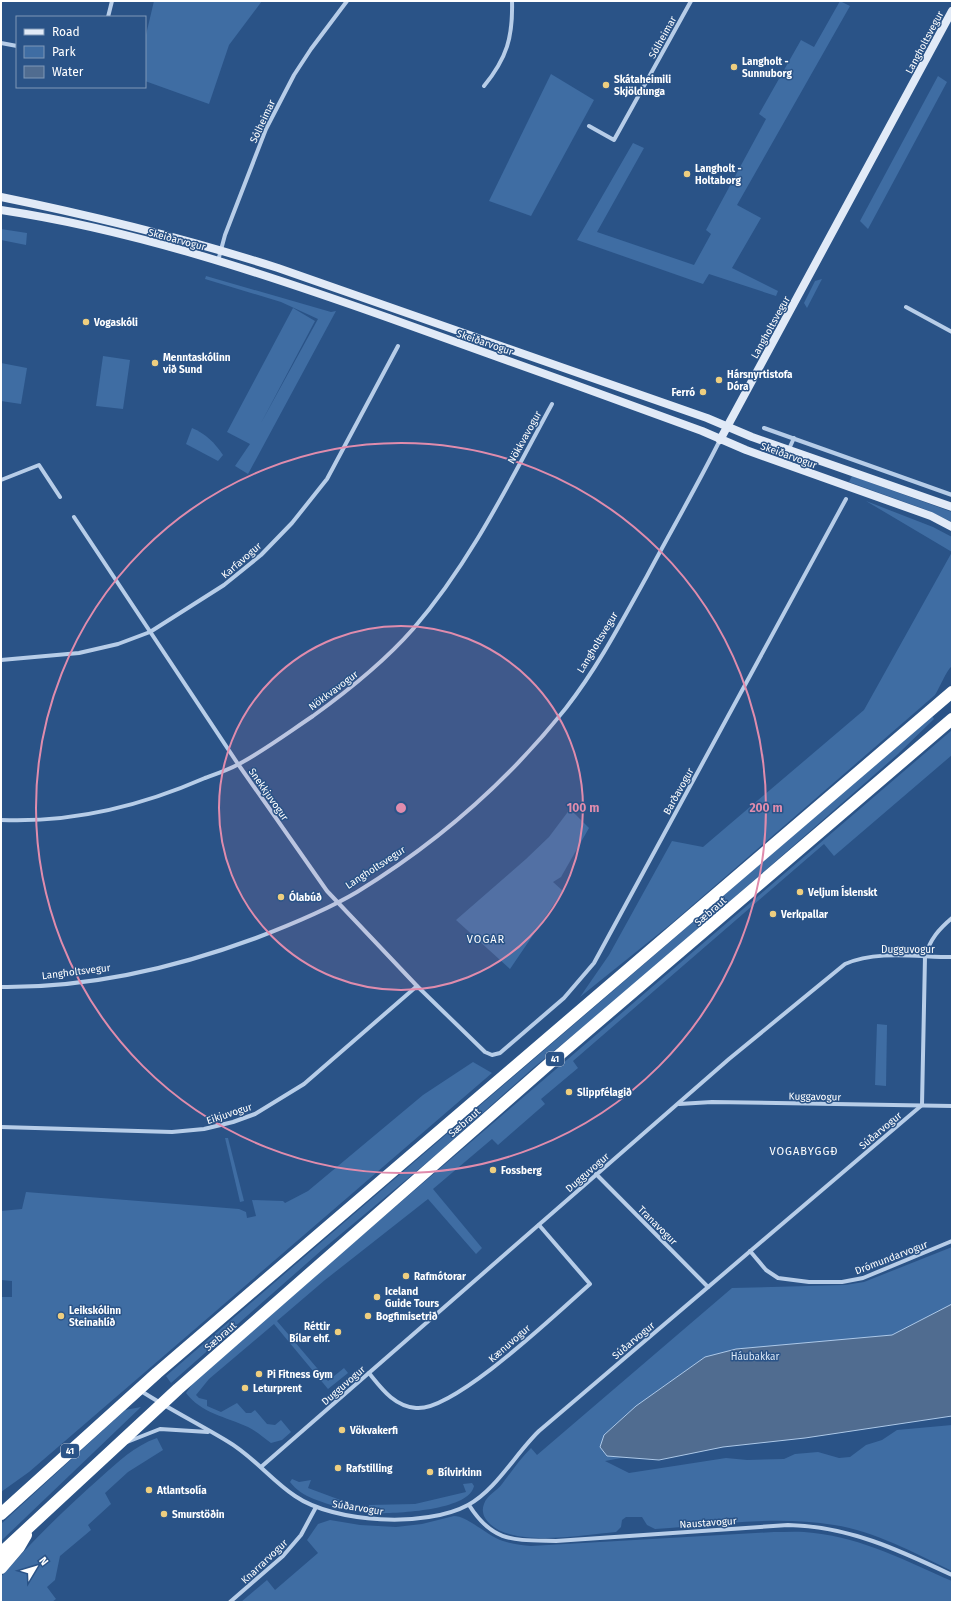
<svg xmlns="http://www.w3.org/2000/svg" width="953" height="1603" viewBox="0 0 953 1603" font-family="'Fira Sans',sans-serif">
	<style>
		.green { fill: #3f6da3 }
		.water { fill: #506c90; stroke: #acc8e8 }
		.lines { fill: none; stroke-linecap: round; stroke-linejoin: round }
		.street { stroke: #b7cde8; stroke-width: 4 }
		.secondary { stroke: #e1eaf7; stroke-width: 8 }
		.highway { stroke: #fff; stroke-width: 12 }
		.ring { fill: none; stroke: #e08cad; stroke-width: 2 }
		.poi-dot { fill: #eece7f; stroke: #2a5387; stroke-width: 1.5 }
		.labels { text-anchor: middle; stroke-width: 3; stroke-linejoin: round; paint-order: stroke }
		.shield { fill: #2a5387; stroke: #bfcbdb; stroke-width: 1 }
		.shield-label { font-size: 9px; font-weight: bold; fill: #fff }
		.street-label { font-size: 10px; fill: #fff; stroke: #2a5387 }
		.poi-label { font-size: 10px; font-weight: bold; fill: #fff; stroke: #2a5387; text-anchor: start }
		.park-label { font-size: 10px; fill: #dae7f6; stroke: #2a5387 }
		.neighbourhood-label { font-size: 11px; letter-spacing: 1px; fill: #fff; stroke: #2a5387 }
		.centre { fill: #e08cad; stroke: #2a5387; stroke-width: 2 }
		.ring-label { font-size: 12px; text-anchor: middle; font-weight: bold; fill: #e08cad; stroke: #2a5387; stroke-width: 3; stroke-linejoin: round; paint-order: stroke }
	</style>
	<rect width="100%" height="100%" fill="#2a5387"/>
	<g class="green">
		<polygon points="154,1 262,1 229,45 209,104 145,81 145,39"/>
		<polygon points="840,1 850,6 737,205 761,218 732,268 778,291 776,296 709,274 703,284 577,240 633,143 644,148 597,232 694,265 711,234 706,230 766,119 759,114 801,40 814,47"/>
		<polygon points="551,74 594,100 531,216 489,201"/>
		<polygon points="938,76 947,82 868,229 860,221"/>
		<polygon points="1,229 27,233 26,245 1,240"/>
		<polygon points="206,276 331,312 336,311 248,474 235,466 250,444 227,432 293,308 315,321 261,423 318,319 281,302 205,279"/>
		<polygon points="822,279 807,308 804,303 815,281"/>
		<polygon points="103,356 130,360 123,409 96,406"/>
		<polygon points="1,363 27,368 21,404 1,401"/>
		<path d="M192,428C206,434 214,442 223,455L218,461L186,444Z"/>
		<polygon points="852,476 952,512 952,522 927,510 849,482"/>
		<path d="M866,501L933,527L952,537V666C946,671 940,687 935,695L672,923L580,997L609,955L672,841L703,847L864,710L952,552Z"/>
		<polygon points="932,716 934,719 898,754 632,987 533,1068 437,1154 323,1249 171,1383 166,1376"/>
		<path d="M952,730V755L834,856L824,844L573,1061L578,1068L541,1099L545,1104L498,1145L492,1139L433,1189L482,1248L476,1254L428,1199L325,1280L277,1321L328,1381L344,1368L348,1373L328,1389L274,1324L209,1379L196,1395L199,1398L207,1400V1406L221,1412L237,1403L246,1413H251L255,1410L267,1424L275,1425L281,1420L291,1432L282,1440L271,1443C263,1437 256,1431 248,1427C226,1417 201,1413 186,1393L193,1383L311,1279Z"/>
		<polygon points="570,809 589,828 561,877 553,882 563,891 510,969 456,920 526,859 549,837"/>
		<polygon points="877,1024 887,1025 886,1086 875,1085"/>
		<polygon points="473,1062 492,1073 29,1472 1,1492 1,1297 12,1297 12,1281 1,1280 1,1211 22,1209 26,1192 239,1209 246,1212 247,1218 256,1216 252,1200 283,1201 285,1203 308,1191 423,1095"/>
		<polygon points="225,1138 228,1138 244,1201 240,1202"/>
		<path d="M952,1247V1370L695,1444L605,1461L629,1473L726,1458L747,1460L784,1459L795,1454L818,1452L839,1458L850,1457L866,1445L882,1440L897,1430L952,1425V1571C914,1553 875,1531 834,1525C775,1515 714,1525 655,1529L647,1525L642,1517H626L622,1520L621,1527L616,1532C583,1535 513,1548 489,1523C484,1518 481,1511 484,1504C487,1495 497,1491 502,1484C512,1471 520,1459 531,1448L537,1455L732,1288L845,1285L864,1282Z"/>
		<polygon points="141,1407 1,1541 1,1524 125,1410"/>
		<path d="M157,1438L163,1450L128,1472L105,1493L111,1504L88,1525L91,1530L60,1556L55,1580L47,1587L56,1599L52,1602H1V1577C32,1541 65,1509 100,1478C118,1462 134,1446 157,1438Z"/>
		<path d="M292,1479L299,1482L311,1480L308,1488L343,1501L341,1508C323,1502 302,1498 290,1482Z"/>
		<path d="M472,1483L474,1486C469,1512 388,1514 368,1513L369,1505L415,1504L466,1492L463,1484Z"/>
		<path d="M454,1516C468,1516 487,1536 503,1541C512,1544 522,1545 531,1546L774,1532C787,1532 801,1531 814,1533C863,1538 908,1562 952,1581V1602H241L267,1580L275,1590L318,1553L307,1540L318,1524L330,1520L360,1525L396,1527L422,1524Z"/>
	</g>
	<polygon class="water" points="952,1304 952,1416 805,1438 723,1447 659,1460 607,1456 600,1447 604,1435 636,1406 705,1357 736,1349 892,1335"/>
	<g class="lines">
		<g class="street">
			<polyline points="108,17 112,1"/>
			<polyline points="1,43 17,46"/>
			<path d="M484,86C507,58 513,37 512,1"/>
			<polyline points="589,126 614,140 691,1"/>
			<polyline points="218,261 225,235 266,129 294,75 311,49 347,1"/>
			<polyline points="906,307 952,332"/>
			<polyline points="764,428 952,495"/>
			<polyline points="789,449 794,438"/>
			<polyline points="1,480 39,465 60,497"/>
			<polyline points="74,517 238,764 327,891 417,986 485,1052 492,1055 500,1053 564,998 594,963 846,499"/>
			<polyline points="1,660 79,653 118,644 150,632 224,585 261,555 292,523 327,479 398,346"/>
			<path d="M1,820C72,823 141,806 205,778C216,774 228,770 239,764C265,750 289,732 313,716C349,690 384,662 413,629C471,562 510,481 552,404"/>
			<path d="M1,987C88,988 175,968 256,938C290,925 325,911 357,892C437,843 508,781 566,708C598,667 622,621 647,576C671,531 697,486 720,440"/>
			<polyline points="679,1104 712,1102 952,1106"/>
			<polyline points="1,1127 172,1132 204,1129 233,1122 255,1114 304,1084 417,986"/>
			<polyline points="596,1174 708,1287"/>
			<polyline points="750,1251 766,1270 778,1278 809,1282 842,1282 863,1278 952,1241"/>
			<path d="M369,1373C382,1389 394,1406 416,1408C454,1412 559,1311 590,1284L539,1225"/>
			<path d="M141,1391C169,1409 199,1424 227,1441C253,1456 271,1480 295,1496C334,1523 426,1528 468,1505C496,1490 516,1453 539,1431L922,1105L925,957C930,939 939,929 952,918"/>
			<polyline points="127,1442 160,1429 208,1432"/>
			<path d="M261,1467L729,1059L845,964C877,950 917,957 952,957"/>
			<path d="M469,1505C493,1543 514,1540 556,1541L788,1525C848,1526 899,1550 952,1575"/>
			<polyline points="230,1602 283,1556 301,1535 316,1507"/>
		</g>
		<g class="secondary">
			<path d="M1,197C94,216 187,239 278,268L707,418L752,437L952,507"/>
			<path d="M1,210C134,230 262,273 389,318C493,355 598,393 702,431L746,450L931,516L952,527"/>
			<polyline points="720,440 952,11"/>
		</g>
		<g class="highway">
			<polyline points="1,1514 157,1373 952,692"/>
			<polyline points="1,1553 178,1389 551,1062 952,719"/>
			<polyline points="1,1568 19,1547 26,1535"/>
		</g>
	</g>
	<circle cx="401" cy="808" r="182" fill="#e08cad" fill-opacity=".12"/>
	<g class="ring">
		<circle cx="401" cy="808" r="182"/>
		<circle cx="401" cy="808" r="365"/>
	</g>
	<g class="poi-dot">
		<circle cx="734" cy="67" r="4"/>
		<circle cx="606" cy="85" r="4"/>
		<circle cx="687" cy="174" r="4"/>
		<circle cx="86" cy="322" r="4"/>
		<circle cx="155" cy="363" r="4"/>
		<circle cx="719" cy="380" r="4"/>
		<circle cx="703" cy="392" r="4"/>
		<circle cx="800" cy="892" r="4"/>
		<circle cx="281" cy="897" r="4"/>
		<circle cx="773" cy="914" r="4"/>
		<circle cx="569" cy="1092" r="4"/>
		<circle cx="493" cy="1170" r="4"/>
		<circle cx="406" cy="1276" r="4"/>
		<circle cx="377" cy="1297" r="4"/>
		<circle cx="61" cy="1316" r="4"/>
		<circle cx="368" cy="1316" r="4"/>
		<circle cx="338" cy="1332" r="4"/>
		<circle cx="259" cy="1374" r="4"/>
		<circle cx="245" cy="1388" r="4"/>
		<circle cx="342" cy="1430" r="4"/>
		<circle cx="338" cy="1468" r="4"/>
		<circle cx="430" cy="1472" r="4"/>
		<circle cx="149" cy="1490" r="4"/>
		<circle cx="164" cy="1514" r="4"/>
	</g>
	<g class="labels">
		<g class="shield">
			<rect x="546" y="1052" width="18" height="14" rx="3"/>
			<rect x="61" y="1444" width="18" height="14" rx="3"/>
		</g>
		<g class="shield-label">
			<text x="555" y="1062">41</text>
			<text x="70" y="1454">41</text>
		</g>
		<g class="street-label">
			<text transform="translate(662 37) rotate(-61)" y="4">Sólheimar</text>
			<text transform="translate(924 42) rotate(-62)" y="4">Langholtsvegur</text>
			<text transform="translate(262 121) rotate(-65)" y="4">Sólheimar</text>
			<text transform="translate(177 239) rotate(15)" y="4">Skeiðarvogur</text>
			<text transform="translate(770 327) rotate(-61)" y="4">Langholtsvegur</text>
			<text transform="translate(485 342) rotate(19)" y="4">Skeiðarvogur</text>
			<text transform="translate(524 437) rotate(-61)" y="4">Nökkvavogur</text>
			<text transform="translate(789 455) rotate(20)" y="4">Skeiðarvogur</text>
			<text transform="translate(241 560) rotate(-41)" y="4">Karfavogur</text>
			<text transform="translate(597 642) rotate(-59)" y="4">Langholtsvegur</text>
			<text transform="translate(333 690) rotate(-37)" y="4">Nökkvavogur</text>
			<text transform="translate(678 791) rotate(-61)" y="4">Barðavogur</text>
			<text transform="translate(269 794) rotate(55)" y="4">Snekkjuvogur</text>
			<text transform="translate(375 867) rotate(-33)" y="4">Langholtsvegur</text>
			<text transform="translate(710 911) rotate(-41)" y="4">Sæbraut</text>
			<text x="908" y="953">Dugguvogur</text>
			<text transform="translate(76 971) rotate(-7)" y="4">Langholtsvegur</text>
			<text transform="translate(815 1096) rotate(1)" y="4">Kuggavogur</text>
			<text transform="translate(229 1113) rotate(-18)" y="4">Eikjuvogur</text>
			<text transform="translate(464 1122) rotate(-41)" y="4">Sæbraut</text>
			<text transform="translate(880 1130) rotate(-40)" y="4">Súðarvogur</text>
			<text transform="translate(587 1172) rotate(-41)" y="4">Dugguvogur</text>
			<text transform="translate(658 1225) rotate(45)" y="4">Tranavogur</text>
			<text transform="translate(891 1257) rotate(-21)" y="4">Drómundarvogur</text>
			<text transform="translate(220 1336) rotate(-41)" y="4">Sæbraut</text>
			<text transform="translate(633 1340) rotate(-40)" y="4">Súðarvogur</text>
			<text transform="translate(509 1343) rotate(-41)" y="4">Kænuvogur</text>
			<text transform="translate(343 1385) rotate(-41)" y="4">Dugguvogur</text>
			<text transform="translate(358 1507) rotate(9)" y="4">Súðarvogur</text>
			<text transform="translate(708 1522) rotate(-4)" y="4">Naustavogur</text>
			<text transform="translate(264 1561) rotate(-43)" y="4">Knarrarvogur</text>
		</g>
		<g class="poi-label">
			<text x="742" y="65">Langholt -<tspan x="742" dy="12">Sunnuborg</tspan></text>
			<text x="614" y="83">Skátaheimili<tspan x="614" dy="12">Skjöldunga</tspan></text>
			<text x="695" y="172">Langholt -<tspan x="695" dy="12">Holtaborg</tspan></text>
			<text x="94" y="326">Vogaskóli</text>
			<text x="163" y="361">Menntaskólinn<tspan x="163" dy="12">við Sund</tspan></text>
			<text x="727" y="378">Hársnyrtistofa<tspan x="727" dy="12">Dóra</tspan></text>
			<text x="695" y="396" text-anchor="end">Ferró</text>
			<text x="808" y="896">Veljum Íslenskt</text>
			<text x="289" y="901">Ólabúð</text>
			<text x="781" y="918">Verkpallar</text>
			<text x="577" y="1096">Slippfélagið</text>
			<text x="501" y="1174">Fossberg</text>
			<text x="414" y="1280">Rafmótorar</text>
			<text x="385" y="1295">Iceland<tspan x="385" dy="12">Guide Tours</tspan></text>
			<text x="69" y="1314">Leikskólinn<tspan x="69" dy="12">Steinahlíð</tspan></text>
			<text x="376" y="1320">Bogfimisetrið</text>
			<text x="330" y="1330" text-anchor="end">Réttir<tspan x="330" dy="12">Bílar ehf.</tspan></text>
			<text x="267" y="1378">Pi Fitness Gym</text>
			<text x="253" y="1392">Leturprent</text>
			<text x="350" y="1434">Vökvakerfi</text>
			<text x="346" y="1472">Rafstilling</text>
			<text x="438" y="1476">Bílvirkinn</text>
			<text x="157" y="1494">Atlantsolía</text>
			<text x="172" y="1518">Smurstöðin</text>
		</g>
		<g class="park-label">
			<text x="755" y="1360">Háubakkar</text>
		</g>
		<g class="neighbourhood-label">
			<text x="486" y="943">VOGAR</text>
			<text x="804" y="1155">VOGABYGGÐ</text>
		</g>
	</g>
	<circle cx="401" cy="808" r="6" class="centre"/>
	<g class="ring-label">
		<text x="583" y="812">100 m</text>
		<text x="766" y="812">200 m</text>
	</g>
	<rect width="953" height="1603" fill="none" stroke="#ffffff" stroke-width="4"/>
	<rect x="16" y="16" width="130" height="72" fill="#2a5387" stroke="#7f98b7"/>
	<rect x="24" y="29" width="20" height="6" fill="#e1eaf7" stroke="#7f98b7"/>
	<text x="52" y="36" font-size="12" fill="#ffffff">Road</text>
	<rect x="24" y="46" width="20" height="12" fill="#3f6da3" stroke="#7f98b7"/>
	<text x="52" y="56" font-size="12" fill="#ffffff">Park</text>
	<rect x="24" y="66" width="20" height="12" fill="#506c90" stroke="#7f98b7"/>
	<text x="52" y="76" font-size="12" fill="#ffffff">Water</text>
	<g transform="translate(36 1567) rotate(52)" stroke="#2a5387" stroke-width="3" paint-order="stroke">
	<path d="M0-3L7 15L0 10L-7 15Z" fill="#ffffff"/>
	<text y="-6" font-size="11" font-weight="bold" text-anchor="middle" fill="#ffffff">N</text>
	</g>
</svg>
